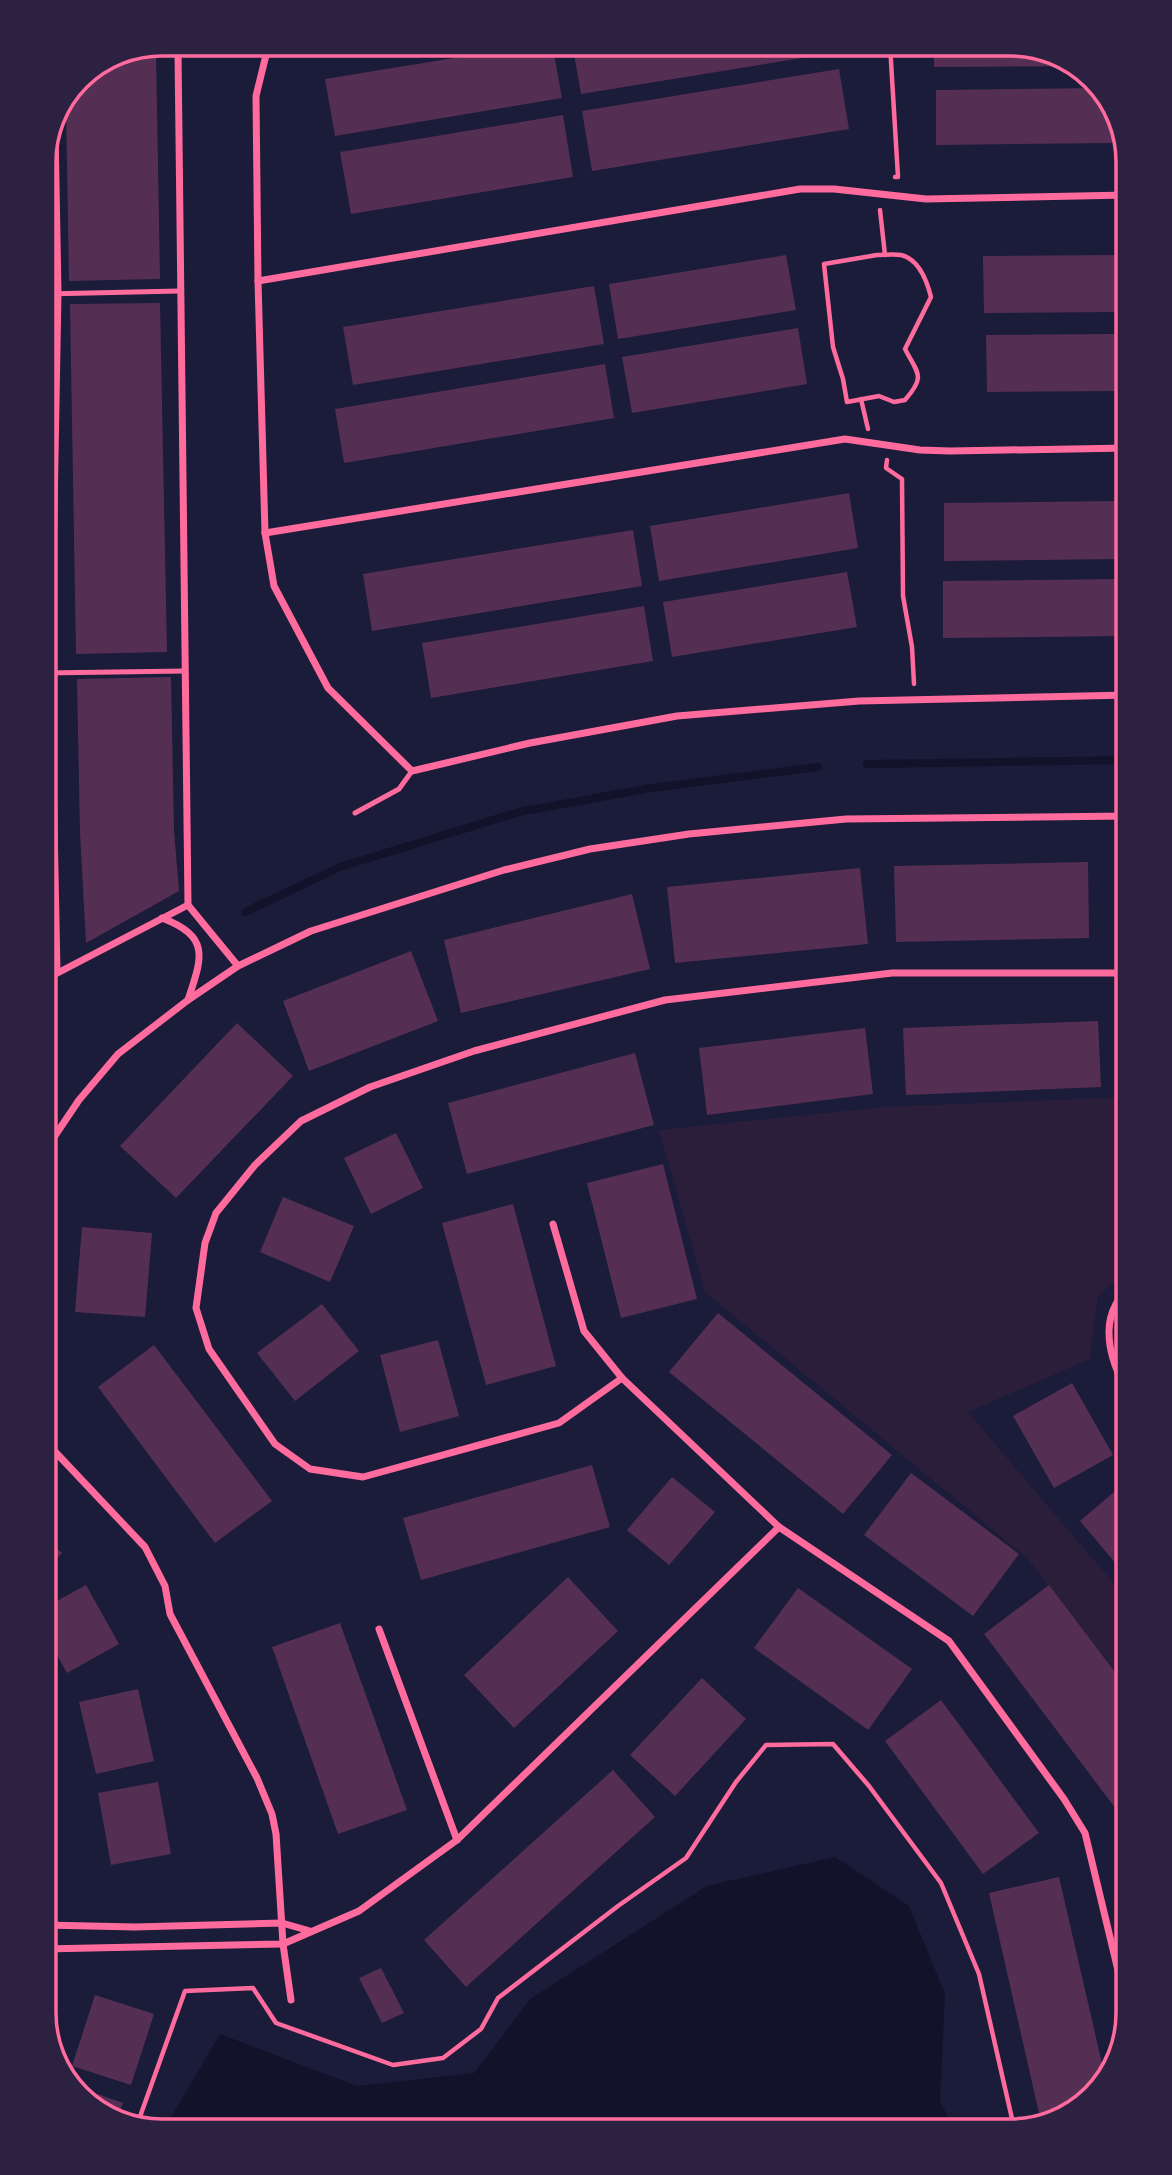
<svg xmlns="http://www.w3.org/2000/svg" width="1172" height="2175" viewBox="0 0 1172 2175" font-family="Signika,sans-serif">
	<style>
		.green { fill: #2a1e3b }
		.water { fill: #12122b }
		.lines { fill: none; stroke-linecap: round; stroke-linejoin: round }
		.stream { stroke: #12122b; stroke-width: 8 }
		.building { fill: #542f53 }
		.path { stroke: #ff6b9d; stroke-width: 4.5 }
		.service { stroke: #ff6b9d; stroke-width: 5 }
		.minor { stroke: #ff6b9d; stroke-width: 7 }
		.rim { fill: none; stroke: #ff6b9d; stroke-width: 3.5 }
	</style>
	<rect width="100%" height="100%" fill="#1b1b3a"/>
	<polygon class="green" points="1128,1097 1128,1271 1098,1296 1090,1359 968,1412 1128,1600 1128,1687 1027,1558 705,1292 659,1130 884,1107"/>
	<polygon class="water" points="835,1857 909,1906 945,1994 940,2101 951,2123 163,2131 220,2034 357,2086 474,2073 530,1999 707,1886"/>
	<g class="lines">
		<g class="stream">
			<polyline points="867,764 1128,760"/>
			<polyline points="245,912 340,867 519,812 651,788 818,767"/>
		</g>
	</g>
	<g class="building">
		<polygon points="1018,44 1075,66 934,67 934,45"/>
		<polygon points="845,46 845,51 581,94 573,48"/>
		<polygon points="553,48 562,98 335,136 325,79 509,49"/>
		<polygon points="156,52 160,279 69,281 66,107 79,78 117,53"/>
		<polygon points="839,69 849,129 592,171 582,111"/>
		<polygon points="1097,88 1114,110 1114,143 936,145 936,90"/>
		<polygon points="563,115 573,177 351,214 340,152"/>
		<polygon points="44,223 46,223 48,278 44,278"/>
		<polygon points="786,255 796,310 618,339 609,284"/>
		<polygon points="1117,255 1118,312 984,313 983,256"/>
		<polygon points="594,286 604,344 353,385 343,327"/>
		<polygon points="160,303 167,652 76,654 70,304"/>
		<polygon points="798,328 807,384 632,413 622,357"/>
		<polygon points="1117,334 1118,391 987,392 986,335"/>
		<polygon points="605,364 614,418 344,463 335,409"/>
		<polygon points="44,471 46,471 51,652 44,652"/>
		<polygon points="849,493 858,548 659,581 650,526"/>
		<polygon points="1120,501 1121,559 944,561 944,503"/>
		<polygon points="633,530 642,586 372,631 363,574"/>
		<polygon points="847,572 857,627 672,657 663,602"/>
		<polygon points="1122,579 1122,636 943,638 943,581"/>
		<polygon points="644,606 653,661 431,698 422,643"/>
		<polygon points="171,677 174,831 179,891 86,943 80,833 77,679"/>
		<polygon points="44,679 51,679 59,953 44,961"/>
		<polygon points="1121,860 1128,860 1128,938 1123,938"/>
		<polygon points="1088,862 1089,938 896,942 894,866"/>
		<polygon points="860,868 868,944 675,963 667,887"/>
		<polygon points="632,894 650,969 461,1013 444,940"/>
		<polygon points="411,951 438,1021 309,1071 283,1001"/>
		<polygon points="1098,1021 1101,1087 906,1095 903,1028"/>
		<polygon points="237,1023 293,1076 176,1198 120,1146"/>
		<polygon points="1122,1025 1128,1025 1128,1091 1124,1091"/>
		<polygon points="865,1028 873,1094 707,1115 699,1048"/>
		<polygon points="635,1053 654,1125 467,1174 448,1103"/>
		<polygon points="396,1133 423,1188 371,1214 344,1158"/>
		<polygon points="663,1164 697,1299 621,1318 587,1183"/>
		<polygon points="283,1197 354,1226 330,1282 260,1252"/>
		<polygon points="513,1204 556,1366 486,1385 442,1223"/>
		<polygon points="82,1227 152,1233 145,1317 75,1312"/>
		<polygon points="322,1304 359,1351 295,1401 257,1353"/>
		<polygon points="718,1313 892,1455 843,1514 669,1372"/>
		<polygon points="438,1340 459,1416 400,1432 380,1355"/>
		<polygon points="154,1345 272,1501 215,1543 98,1387"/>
		<polygon points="1072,1383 1113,1455 1054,1488 1013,1416"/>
		<polygon points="592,1465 610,1527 421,1580 403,1518"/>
		<polygon points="911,1473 1019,1554 973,1616 864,1535"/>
		<polygon points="672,1477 715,1512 669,1565 627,1530"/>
		<polygon points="1128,1480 1128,1578 1080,1521"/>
		<polygon points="44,1536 62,1553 44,1572"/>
		<polygon points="568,1577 618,1631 514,1728 464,1675"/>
		<polygon points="86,1585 119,1644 67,1673 44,1632 44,1608"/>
		<polygon points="1049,1585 1128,1689 1128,1825 984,1634"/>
		<polygon points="798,1588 912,1669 868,1730 754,1648"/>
		<polygon points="340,1623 407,1810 338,1834 272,1647"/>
		<polygon points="702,1678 746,1719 675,1796 630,1755"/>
		<polygon points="138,1689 154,1761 96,1774 79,1702"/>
		<polygon points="941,1700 1039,1833 983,1874 885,1741"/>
		<polygon points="613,1770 655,1817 466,1987 424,1940"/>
		<polygon points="158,1782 171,1854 111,1865 98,1793"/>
		<polygon points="1059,1877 1106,2081 1056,2122 1041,2122 989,1893"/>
		<polygon points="381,1968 404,2013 382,2023 359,1978"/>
		<polygon points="95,1995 154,2014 131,2085 72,2066"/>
		<polygon points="75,2086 123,2103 117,2118 96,2111"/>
	</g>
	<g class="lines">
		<g class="path">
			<polyline points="890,45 898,177 895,177"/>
			<polyline points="880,210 885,255"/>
			<path d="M877,255C884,255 894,254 901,255C919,259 927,281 931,297L905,349C918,374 926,376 905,400L894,402L879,396L847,402L843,379L833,347L824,264Z"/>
			<polyline points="861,399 868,429"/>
			<polyline points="887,460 886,468 902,479 903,596 912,647 914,684"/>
			<polyline points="137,2125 185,1991 253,1988 276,2023 393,2065 443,2058 481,2029 498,1998 618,1906 686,1858 736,1782 766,1745 833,1744 869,1786 941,1883 979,1974 1013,2123"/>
		</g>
		<g class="service">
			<polyline points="56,129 59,293 52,673 58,972"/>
			<polyline points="44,294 180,291"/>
			<polyline points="44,673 185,671"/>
			<polyline points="355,813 399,789 412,771"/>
		</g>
		<g class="minor">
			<polyline points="267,51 256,96 258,281 265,533 274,586 328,688 412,771 530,743 677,716 859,701 1128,695"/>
			<polyline points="178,52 188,905 238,966"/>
			<polyline points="258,281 800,189 834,189 926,199 1128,195"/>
			<polyline points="265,533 845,439 920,450 950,451 1128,448"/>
			<path d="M162,918C211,937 202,957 188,1000"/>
			<polyline points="44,980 188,905"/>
			<polyline points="44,1152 79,1100 118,1054 188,1000 238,966 311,931 504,870 590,849 689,834 846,819 1128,816"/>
			<polyline points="553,1224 584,1331 622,1378 779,1527 949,1641 1064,1799 1085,1833 1128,2012"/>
			<polyline points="622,1378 559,1423 363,1477 310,1469 275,1444 209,1349 196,1308 205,1243 216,1213 255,1165 301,1121 370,1087 474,1051 665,1000 892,973 1128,973"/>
			<path d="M1128,1392C1109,1360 1097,1317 1128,1289"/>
			<polyline points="44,1440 145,1547 165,1586 170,1614 257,1778 272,1814 276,1834 283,1944 291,2000"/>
			<polyline points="379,1629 457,1840"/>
			<polyline points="44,1925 135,1927 282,1923 310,1931"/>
			<polyline points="44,1949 283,1944 359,1911 457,1840 779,1527"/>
			<polyline points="1116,1960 1128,1956"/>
		</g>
	</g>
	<path d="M0 0H1172V2175H0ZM162 56H1010A106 106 0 0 1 1116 162V2013A106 106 0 0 1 1010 2119H162A106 106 0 0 1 56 2013V162A106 106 0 0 1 162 56Z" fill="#2d2142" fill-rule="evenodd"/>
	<path class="rim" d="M162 56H1010A106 106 0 0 1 1116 162V2013A106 106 0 0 1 1010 2119H162A106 106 0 0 1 56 2013V162A106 106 0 0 1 162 56Z"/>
</svg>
